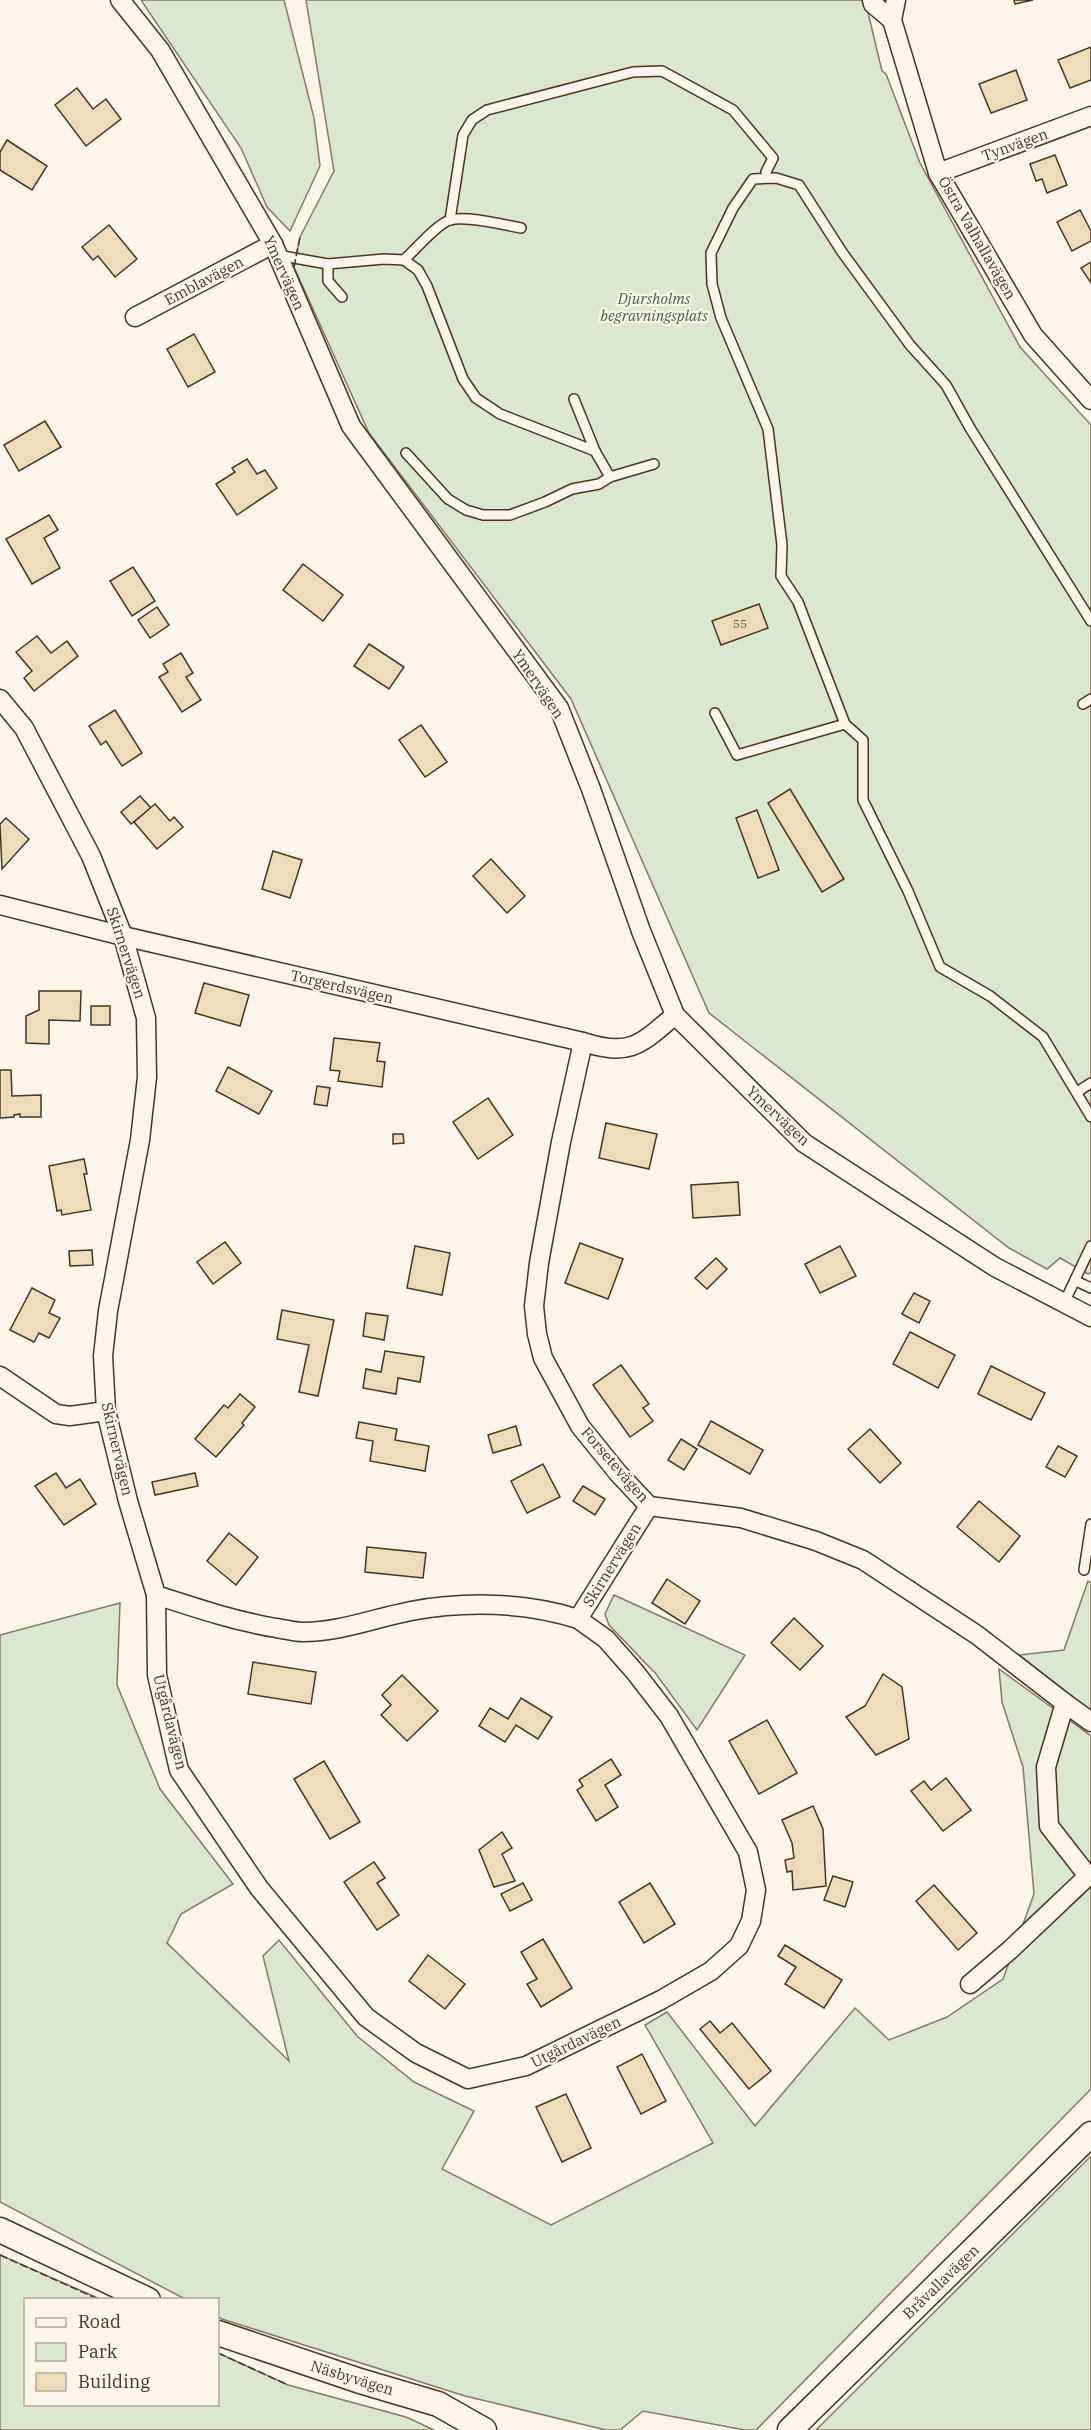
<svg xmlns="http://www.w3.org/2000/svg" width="1091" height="2430" viewBox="0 0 1091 2430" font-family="'IBM Plex Serif',serif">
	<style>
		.green { fill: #dce7d0; stroke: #887966; stroke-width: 1.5 }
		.building { fill: #ecdcbc; stroke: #4a3520; stroke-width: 1.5 }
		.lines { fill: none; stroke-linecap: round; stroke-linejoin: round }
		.lane-casing { stroke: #4a3520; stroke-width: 12 }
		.street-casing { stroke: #4a3520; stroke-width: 21 }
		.secondary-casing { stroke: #4a3520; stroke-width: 27 }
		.lane { stroke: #fbf6e9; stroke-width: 9 }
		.street { stroke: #fbf6e9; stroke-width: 18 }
		.secondary { stroke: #fbf6e9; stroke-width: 24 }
		.fence { stroke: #4a3520; stroke-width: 1.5; stroke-dasharray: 8 3; stroke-linecap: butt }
		.labels { text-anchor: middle; stroke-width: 4.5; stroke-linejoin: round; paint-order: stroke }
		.number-label { font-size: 12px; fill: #725f47 }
		.street-label { font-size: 15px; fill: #4a3520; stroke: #fbf6e9 }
		.park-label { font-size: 15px; font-style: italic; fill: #436837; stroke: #fbf6e9 }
	</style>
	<rect width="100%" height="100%" fill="#fbf6e9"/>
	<g class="green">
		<polygon points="141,0 284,0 314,118 320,166 290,231 267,207 241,148"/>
		<polygon points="306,0 865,0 882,71 886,74 920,163 1020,347 1091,425 1091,1272 1088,1274 1060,1258 1047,1269 1009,1248 709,1013 571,699 369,433 294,267 300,237 334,171"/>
		<polygon points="1088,1581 1091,1583 1091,1711 1019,1655 1064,1650"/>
		<polygon points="614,1595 745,1655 697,1730 656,1674 609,1625 605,1614"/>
		<polygon points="120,1603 117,1685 160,1789 233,1884 181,1914 167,1943 289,2061 263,1956 279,1940 357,2036 414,2082 474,2111 442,2169 551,2225 713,2143 645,2025 667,2012 755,2126 855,2008 889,2040 947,2017 1003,1979 1034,1894 1023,1767 1002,1702 999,1669 1091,1736 1091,2089 756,2430 745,2430 643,2411 620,2430 606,2430 465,2396 222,2319 218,2317 218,2300 185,2299 0,2202 0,1635"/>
		<polygon points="1091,2156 1091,2430 816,2430"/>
		<polygon points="0,2255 100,2299 26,2300 26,2404 218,2404 218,2353 288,2385 406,2417 434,2430 0,2430"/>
	</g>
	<g class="building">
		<polygon points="1014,0 1033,0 1015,4"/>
		<polygon points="1091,47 1091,80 1070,88 1058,60"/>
		<polygon points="1016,70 1027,100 991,113 979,84"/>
		<polygon points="77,88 93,109 106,99 121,119 86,146 55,105"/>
		<polygon points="7,140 47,166 32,190 0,170 0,152"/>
		<polygon points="1055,155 1067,185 1047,193 1042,179 1036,181 1030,164"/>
		<polygon points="1080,210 1091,231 1091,241 1072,251 1057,222"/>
		<polygon points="109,225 137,259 115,277 98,256 93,260 82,247"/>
		<polygon points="1091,262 1091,283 1081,268"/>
		<polygon points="194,334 215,372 188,387 167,349"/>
		<polygon points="45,421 61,447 19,471 4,445"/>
		<polygon points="247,459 257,474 265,470 277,488 237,515 216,484 235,472 232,468"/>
		<polygon points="49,515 58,530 44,538 60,568 32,584 6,539"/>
		<polygon points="303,564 343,595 323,621 283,590"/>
		<polygon points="133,567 155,601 132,616 110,581"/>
		<polygon points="759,604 768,628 721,645 712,621"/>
		<polygon points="157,607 169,625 150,638 138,620"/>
		<polygon points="37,636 51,653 67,641 78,656 34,691 24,678 32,671 16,652"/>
		<polygon points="369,644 404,667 389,689 354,666"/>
		<polygon points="181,653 193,673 186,677 201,700 182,712 159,677 168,672 163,664"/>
		<polygon points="115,710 142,753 122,766 106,741 101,745 89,726"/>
		<polygon points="421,725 447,762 425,777 399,740"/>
		<polygon points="790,789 844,879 822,892 768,803"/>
		<polygon points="140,796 151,808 131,824 121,812"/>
		<polygon points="155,804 170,821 174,817 183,827 157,849 134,822"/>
		<polygon points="757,810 779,870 758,878 736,818"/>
		<polygon points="6,818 29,839 2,869 0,824"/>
		<polygon points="273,851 302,860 290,898 262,889"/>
		<polygon points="491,859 525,896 507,913 473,876"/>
		<polygon points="204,983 249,995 240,1026 195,1013"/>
		<polygon points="39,991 81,991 80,1021 49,1020 49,1044 26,1043 26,1016 39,1010"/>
		<rect x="91" y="1006" width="19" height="19"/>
		<polygon points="334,1038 380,1043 377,1061 385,1062 382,1087 338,1081 340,1071 330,1070"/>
		<polygon points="228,1067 272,1091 259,1114 216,1091"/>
		<polygon points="0,1070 11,1070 12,1096 41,1095 41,1117 20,1117 20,1114 14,1115 14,1117 0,1118"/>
		<polygon points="317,1086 330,1088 327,1106 314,1104"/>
		<polygon points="488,1098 513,1135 478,1159 453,1122"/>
		<polygon points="606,1123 657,1134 649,1169 599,1158"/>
		<polygon points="393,1134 403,1134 404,1143 393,1144"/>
		<polygon points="84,1159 87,1174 84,1174 91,1210 62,1215 61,1210 57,1211 49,1166"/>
		<polygon points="738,1182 740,1215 693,1218 691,1185"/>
		<polygon points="225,1242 241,1263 213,1284 197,1262"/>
		<polygon points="580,1243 623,1259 608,1299 565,1283"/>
		<polygon points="415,1246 450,1253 442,1295 407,1288"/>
		<polygon points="840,1246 856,1276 820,1293 805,1264"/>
		<polygon points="92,1250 93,1265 70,1266 69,1251"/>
		<polygon points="716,1258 727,1269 707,1289 695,1278"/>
		<polygon points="32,1288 55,1300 49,1313 60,1318 49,1338 39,1333 34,1342 10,1330"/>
		<polygon points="914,1293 930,1301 919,1323 902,1314"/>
		<polygon points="282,1310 334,1320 318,1396 299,1392 309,1345 277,1339"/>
		<polygon points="366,1313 388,1316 384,1340 363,1336"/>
		<polygon points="910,1332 955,1355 938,1388 893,1364"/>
		<polygon points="385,1351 424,1357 420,1382 398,1378 396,1394 363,1388 366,1369 381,1372"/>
		<polygon points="621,1365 649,1404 643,1408 653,1421 630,1437 593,1385"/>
		<polygon points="991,1366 1045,1393 1031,1420 978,1394"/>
		<polygon points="240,1394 255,1407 242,1423 244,1425 216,1457 195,1439 224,1405 228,1408"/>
		<polygon points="711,1421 763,1450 750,1474 698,1445"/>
		<polygon points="359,1422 397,1429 395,1440 429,1446 425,1471 370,1461 373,1441 356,1438"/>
		<polygon points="516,1426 521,1445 493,1453 488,1435"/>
		<polygon points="870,1429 901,1463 880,1483 848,1449"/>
		<polygon points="681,1439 697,1449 684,1470 668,1460"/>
		<polygon points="1058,1446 1077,1456 1065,1477 1046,1467"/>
		<polygon points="543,1464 560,1497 527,1513 511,1481"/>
		<polygon points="56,1473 66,1488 80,1479 96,1504 64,1525 35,1486"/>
		<polygon points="195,1473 198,1486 155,1495 152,1482"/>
		<polygon points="583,1486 605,1499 595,1515 573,1501"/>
		<polygon points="979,1501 1020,1536 999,1562 957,1527"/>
		<polygon points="229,1533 258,1557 236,1585 207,1561"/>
		<polygon points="367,1547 426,1553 423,1578 365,1572"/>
		<polygon points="667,1579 700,1601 685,1624 652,1603"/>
		<polygon points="794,1618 823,1646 800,1670 771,1643"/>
		<polygon points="253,1662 316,1672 311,1704 248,1694"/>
		<polygon points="883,1674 902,1687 909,1739 876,1755 846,1717 865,1706"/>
		<polygon points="402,1675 438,1711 407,1741 381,1715 391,1705 382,1695"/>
		<polygon points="521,1698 552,1717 538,1739 516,1725 505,1742 479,1726 490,1708 508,1719"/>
		<polygon points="767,1720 797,1773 759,1794 729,1741"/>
		<polygon points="611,1759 621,1775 605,1785 618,1807 596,1821 577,1790 583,1786 579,1780"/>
		<polygon points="324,1761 360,1822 330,1839 294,1779"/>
		<polygon points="946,1778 971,1810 943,1831 911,1791 924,1781 931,1790"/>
		<polygon points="813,1806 823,1829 826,1886 793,1890 792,1871 787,1872 785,1860 794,1858 792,1843 782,1820"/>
		<polygon points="502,1832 512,1848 502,1854 515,1881 494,1887 479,1850"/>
		<polygon points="374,1862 385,1878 377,1883 399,1915 377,1930 344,1882"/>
		<polygon points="833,1876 853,1882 845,1907 824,1900"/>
		<polygon points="523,1883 532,1900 510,1911 501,1894"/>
		<polygon points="650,1883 675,1924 644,1943 619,1902"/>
		<polygon points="934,1885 977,1933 958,1950 916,1901"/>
		<polygon points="543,1939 572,1988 541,2007 527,1984 537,1979 521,1952"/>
		<polygon points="785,1945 842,1980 824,2008 785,1984 796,1967 778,1956"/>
		<polygon points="428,1955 465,1984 445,2009 409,1981"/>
		<polygon points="710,2021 720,2033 732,2023 771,2071 749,2089 700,2029"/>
		<polygon points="642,2054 666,2101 641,2114 617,2067"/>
		<polygon points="566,2094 591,2148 562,2162 536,2107"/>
	</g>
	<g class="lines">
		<defs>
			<g id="lane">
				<polyline points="450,220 463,135 472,120 487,110 633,72 662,71 733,110 773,158 766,172"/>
				<polyline points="277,255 328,264 384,259 404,260 418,270 427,286 463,379 476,398 500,414 595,451"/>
				<path d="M404,260C414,251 438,223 450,220C465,215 505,225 521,228"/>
				<polyline points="328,264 328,281 342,297"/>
				<polyline points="574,399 595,451 610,477"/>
				<polyline points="406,453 448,499 466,510 483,515 510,515 545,502 572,489 599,484 610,477 654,464"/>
				<polyline points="1091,621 970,428 946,385 910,345 842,252 799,185 776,178 753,179 733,208 711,253 712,284 721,318 768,429 782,545 781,576 798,602 845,724 863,740 863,800 908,891 940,967 990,996 1043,1037 1091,1117"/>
				<polyline points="1083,704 1091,699"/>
				<polyline points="715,713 737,755 845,724"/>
				<polyline points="1077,1092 1091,1083"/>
				<polyline points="1076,1281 1091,1288"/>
				<polyline points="1064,1303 1091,1246"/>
				<polyline points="1084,1570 1091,1524"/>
			</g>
			<g id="street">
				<polyline points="120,0 160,50 273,244 351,426 559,708 591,789 641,931 675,1015 804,1143 995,1267 1091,1317"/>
				<polyline points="872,0 873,4 892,20"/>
				<polyline points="896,0 892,20 938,173 1033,335 1091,400"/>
				<polyline points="938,173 1091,116"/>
				<polyline points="135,317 273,244"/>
				<path d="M0,699L24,728L91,856L123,936L146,1018L147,1077L140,1140L108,1311L103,1356L106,1411L128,1501L156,1595C196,1608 235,1621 276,1628C284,1629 294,1632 303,1632C340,1632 375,1618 411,1611C465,1601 525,1602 578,1619L649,1506"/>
				<path d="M0,905L123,936L583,1042C630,1057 640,1045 675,1015"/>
				<polyline points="583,1042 561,1142 539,1263 534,1306 537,1334 543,1358 580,1426 618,1473 649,1506 741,1518 816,1541 863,1560 977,1635 1065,1703"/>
				<polyline points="0,1376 56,1414 70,1416 106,1411"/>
				<polyline points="156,1595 157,1675 179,1770 259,1888 366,2017 416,2053 468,2079 526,2066 661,2000 711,1971 739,1946 751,1921 756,1890 748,1852 669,1716 635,1672 606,1639 578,1619"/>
				<polyline points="970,1984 1010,1950 1088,1876 1049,1826 1046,1767 1065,1703 1091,1722"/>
			</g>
			<g id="secondary">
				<polyline points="0,2230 148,2300"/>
				<polyline points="218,2333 360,2381 438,2404 484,2430"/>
				<polyline points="790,2430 1091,2134"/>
			</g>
		</defs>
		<use href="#lane" class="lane-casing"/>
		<use href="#street" class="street-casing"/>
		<use href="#secondary" class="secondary-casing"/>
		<use href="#lane" class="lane"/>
		<use href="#street" class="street"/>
		<use href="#secondary" class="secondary"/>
		<g class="fence">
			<polyline points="294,267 300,237"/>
			<polyline points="0,2255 100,2300"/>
			<polyline points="218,2353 288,2385"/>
		</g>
	</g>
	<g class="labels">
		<g class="number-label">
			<text x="740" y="628">55</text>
		</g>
		<g class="street-label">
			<text transform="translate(1015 145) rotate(-20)" y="5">Tynvägen</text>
			<text transform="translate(977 238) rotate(60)" y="5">Östra Valhallavägen</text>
			<text transform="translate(284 273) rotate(66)" y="5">Ymervägen</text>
			<text transform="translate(204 281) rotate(-28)" y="5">Emblavägen</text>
			<text transform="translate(538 684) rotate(56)" y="5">Ymervägen</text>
			<text transform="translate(126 953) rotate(72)" y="5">Skirnervägen</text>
			<text transform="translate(342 987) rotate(13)" y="5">Torgerdsvägen</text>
			<text transform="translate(778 1116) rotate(43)" y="5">Ymervägen</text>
			<text transform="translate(117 1449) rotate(77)" y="5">Skirnervägen</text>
			<text transform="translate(615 1465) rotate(49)" y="5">Forsetevägen</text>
			<text transform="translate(612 1565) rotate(-58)" y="5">Skirnervägen</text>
			<text transform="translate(170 1722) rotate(76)" y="5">Utgårdavägen</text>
			<text transform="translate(576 2042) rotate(-26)" y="5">Utgårdavägen</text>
			<text transform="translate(941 2282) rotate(-44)" y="5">Bråvallavägen</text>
			<text transform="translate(352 2378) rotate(17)" y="5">Näsbyvägen</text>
		</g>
		<g class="park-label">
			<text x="654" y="304">Djursholms<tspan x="654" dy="17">begravningsplats</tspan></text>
		</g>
	</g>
	<rect x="24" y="2298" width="195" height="108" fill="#fbf6e9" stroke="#b4a999" stroke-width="1.5"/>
	<rect x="36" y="2318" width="30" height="9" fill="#fbf6e9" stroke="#b4a999" stroke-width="1.5"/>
	<text x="78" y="2328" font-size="18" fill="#4a3520">Road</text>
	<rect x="36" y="2343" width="30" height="18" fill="#dce7d0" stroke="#b4a999" stroke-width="1.5"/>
	<text x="78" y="2358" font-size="18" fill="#4a3520">Park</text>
	<rect x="36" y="2373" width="30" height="18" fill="#ecdcbc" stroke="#b4a999" stroke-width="1.5"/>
	<text x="78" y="2388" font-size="18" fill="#4a3520">Building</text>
</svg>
